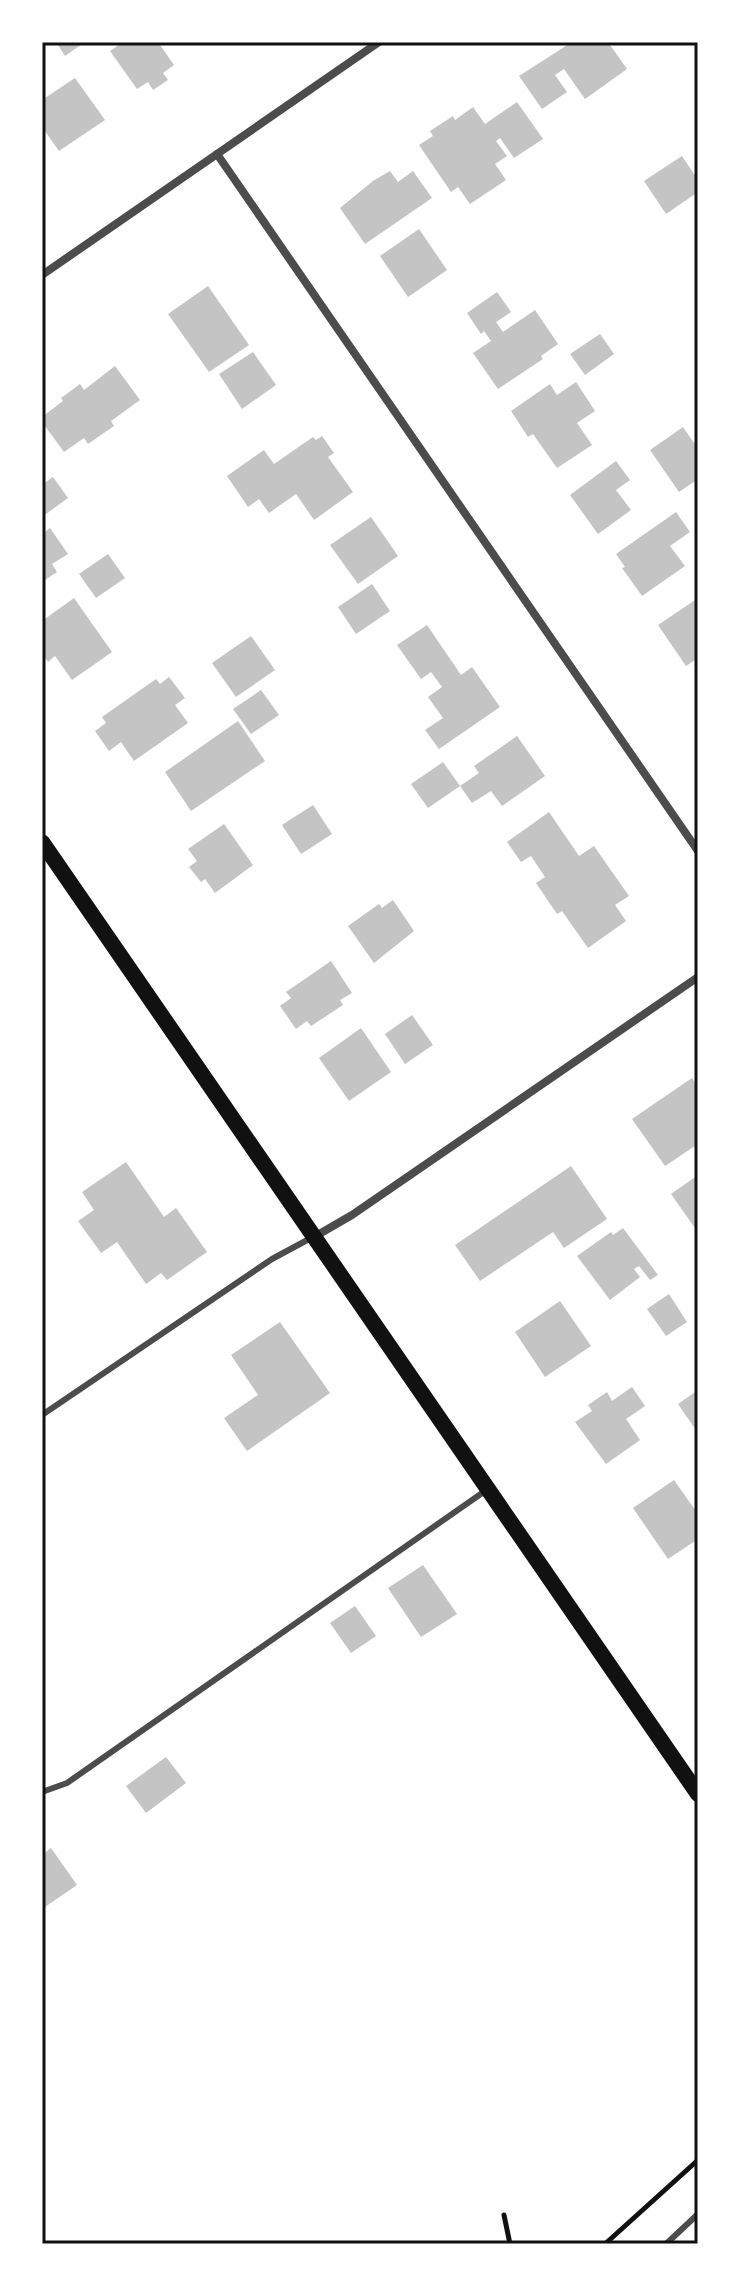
<svg xmlns="http://www.w3.org/2000/svg" width="740" height="2286" viewBox="0 0 740 2286" font-family="'Work Sans',sans-serif">
	<style>
		.building { fill: #c4c4c4 }
		.lines { fill: none; stroke-linecap: round; stroke-linejoin: round }
		.path { stroke: #111; stroke-width: 5 }
		.service { stroke: #4c4c4c; stroke-width: 6 }
		.minor { stroke: #4c4c4c; stroke-width: 8 }
		.secondary { stroke: #111; stroke-width: 16 }
		.neatline { fill: none; stroke: #111; stroke-width: 3 }
	</style>
	<rect width="100%" height="100%" fill="#fff"/>
	<g class="building">
		<polygon points="56,42 85,42 65,56"/>
		<polygon points="123,42 158,42 174,65 163,73 168,80 153,90 148,82 137,89 110,51"/>
		<polygon points="572,42 608,42 627,69 585,99 564,69 555,75 567,92 542,109 519,76"/>
		<polygon points="75,78 105,120 59,151 42,127 42,100"/>
		<polygon points="517,102 543,139 514,158 500,138 496,141 507,156 495,164 506,180 470,204 458,187 451,192 419,145 433,136 430,131 453,116 455,120 473,107 485,124"/>
		<polygon points="682,156 698,180 698,192 666,214 644,181"/>
		<polygon points="390,171 398,182 413,171 432,198 365,244 340,208 373,181"/>
		<polygon points="419,229 447,270 408,297 380,256"/>
		<polygon points="208,286 249,345 209,372 168,314"/>
		<polygon points="497,292 511,312 496,322 503,332 535,310 558,344 541,356 543,359 498,389 473,353 491,341 484,331 481,334 467,313"/>
		<polygon points="600,334 614,354 585,375 570,354"/>
		<polygon points="253,352 276,385 242,409 219,374"/>
		<polygon points="115,366 140,400 111,421 114,426 88,444 84,438 64,452 42,422 42,417 63,401 61,398 80,384 84,390"/>
		<polygon points="576,382 595,411 577,423 592,445 557,468 533,434 528,437 511,411 550,384 557,395"/>
		<polygon points="683,427 694,443 698,440 698,479 679,492 650,450"/>
		<polygon points="322,436 334,453 328,457 353,492 314,520 296,494 269,513 259,499 248,507 227,476 264,450 274,464 313,437 316,440"/>
		<polygon points="616,461 630,480 616,490 631,510 598,534 570,495"/>
		<polygon points="53,477 68,498 42,517 42,485"/>
		<polygon points="676,512 690,532 670,546 685,566 642,596 622,568 625,567 616,554"/>
		<polygon points="371,517 398,556 358,584 330,545"/>
		<polygon points="50,528 68,554 52,564 57,572 42,582 42,534"/>
		<polygon points="108,554 125,578 96,598 79,574"/>
		<polygon points="372,584 390,611 356,634 338,607"/>
		<polygon points="74,598 112,652 72,680 55,656 48,662 42,653 42,621"/>
		<polygon points="698,598 698,658 686,666 658,625"/>
		<polygon points="427,625 461,675 472,667 500,707 439,749 425,730 443,718 428,697 442,687 431,672 421,679 397,645"/>
		<polygon points="251,636 275,670 236,697 212,663"/>
		<polygon points="169,677 185,698 175,705 188,723 134,761 121,742 109,751 95,731 106,723 102,717 156,679 160,684"/>
		<polygon points="261,690 279,715 251,734 233,709"/>
		<polygon points="238,721 265,761 191,811 165,772"/>
		<polygon points="517,736 545,776 502,806 491,791 472,803 460,786 479,773 474,766"/>
		<polygon points="443,762 460,786 428,808 411,784"/>
		<polygon points="313,805 332,834 301,854 282,825"/>
		<polygon points="549,812 579,856 594,846 629,896 615,905 626,921 588,948 562,911 557,914 536,883 545,877 531,856 521,862 507,842"/>
		<polygon points="224,824 253,865 215,893 205,879 201,882 189,867 197,861 188,849"/>
		<polygon points="393,900 414,931 374,963 348,926 379,904 382,908"/>
		<polygon points="331,961 352,993 340,1000 343,1005 311,1026 307,1021 296,1029 280,1006 291,998 286,992"/>
		<polygon points="412,1015 433,1045 405,1064 385,1034"/>
		<polygon points="361,1028 391,1072 349,1101 319,1058"/>
		<polygon points="692,1078 698,1087 698,1144 665,1166 632,1119"/>
		<polygon points="126,1162 164,1217 176,1208 207,1252 167,1280 161,1273 146,1284 117,1242 101,1253 78,1221 94,1210 82,1192"/>
		<polygon points="571,1166 607,1219 564,1248 553,1232 480,1281 455,1245"/>
		<polygon points="698,1175 698,1226 695,1228 671,1194"/>
		<polygon points="623,1228 658,1275 650,1280 639,1266 634,1269 640,1277 610,1300 577,1256 611,1232 613,1235"/>
		<polygon points="669,1294 687,1322 666,1336 647,1309"/>
		<polygon points="560,1301 591,1346 545,1377 515,1332"/>
		<polygon points="280,1322 330,1393 247,1451 224,1418 258,1395 231,1355"/>
		<polygon points="632,1387 645,1406 626,1419 640,1440 606,1464 575,1422 592,1411 588,1405 607,1392 612,1401"/>
		<polygon points="698,1390 698,1433 678,1404"/>
		<polygon points="674,1480 698,1514 698,1539 668,1559 633,1508"/>
		<polygon points="423,1565 457,1614 421,1637 388,1588"/>
		<polygon points="355,1606 376,1636 351,1653 330,1623"/>
		<polygon points="166,1757 186,1783 146,1813 126,1786"/>
		<polygon points="51,1848 77,1885 42,1909 42,1855"/>
	</g>
	<g class="lines">
		<g class="path">
			<polyline points="504,2215 510,2244"/>
			<polyline points="605,2244 698,2160"/>
		</g>
		<g class="service">
			<polyline points="42,1415 272,1259 311,1238"/>
			<polyline points="42,1792 67,1783 485,1491"/>
			<polyline points="666,2244 698,2214"/>
		</g>
		<g class="minor">
			<polyline points="217,154 698,851"/>
			<polyline points="42,275 379,42"/>
			<polyline points="314,1237 352,1215 698,977"/>
		</g>
		<polyline class="secondary" points="42,842 698,1794"/>
	</g>
	<rect width="740" height="2286" fill="none" stroke="#ffffff" stroke-width="88"/>
	<rect x="44" y="44" width="652" height="2198" class="neatline"/>
</svg>
